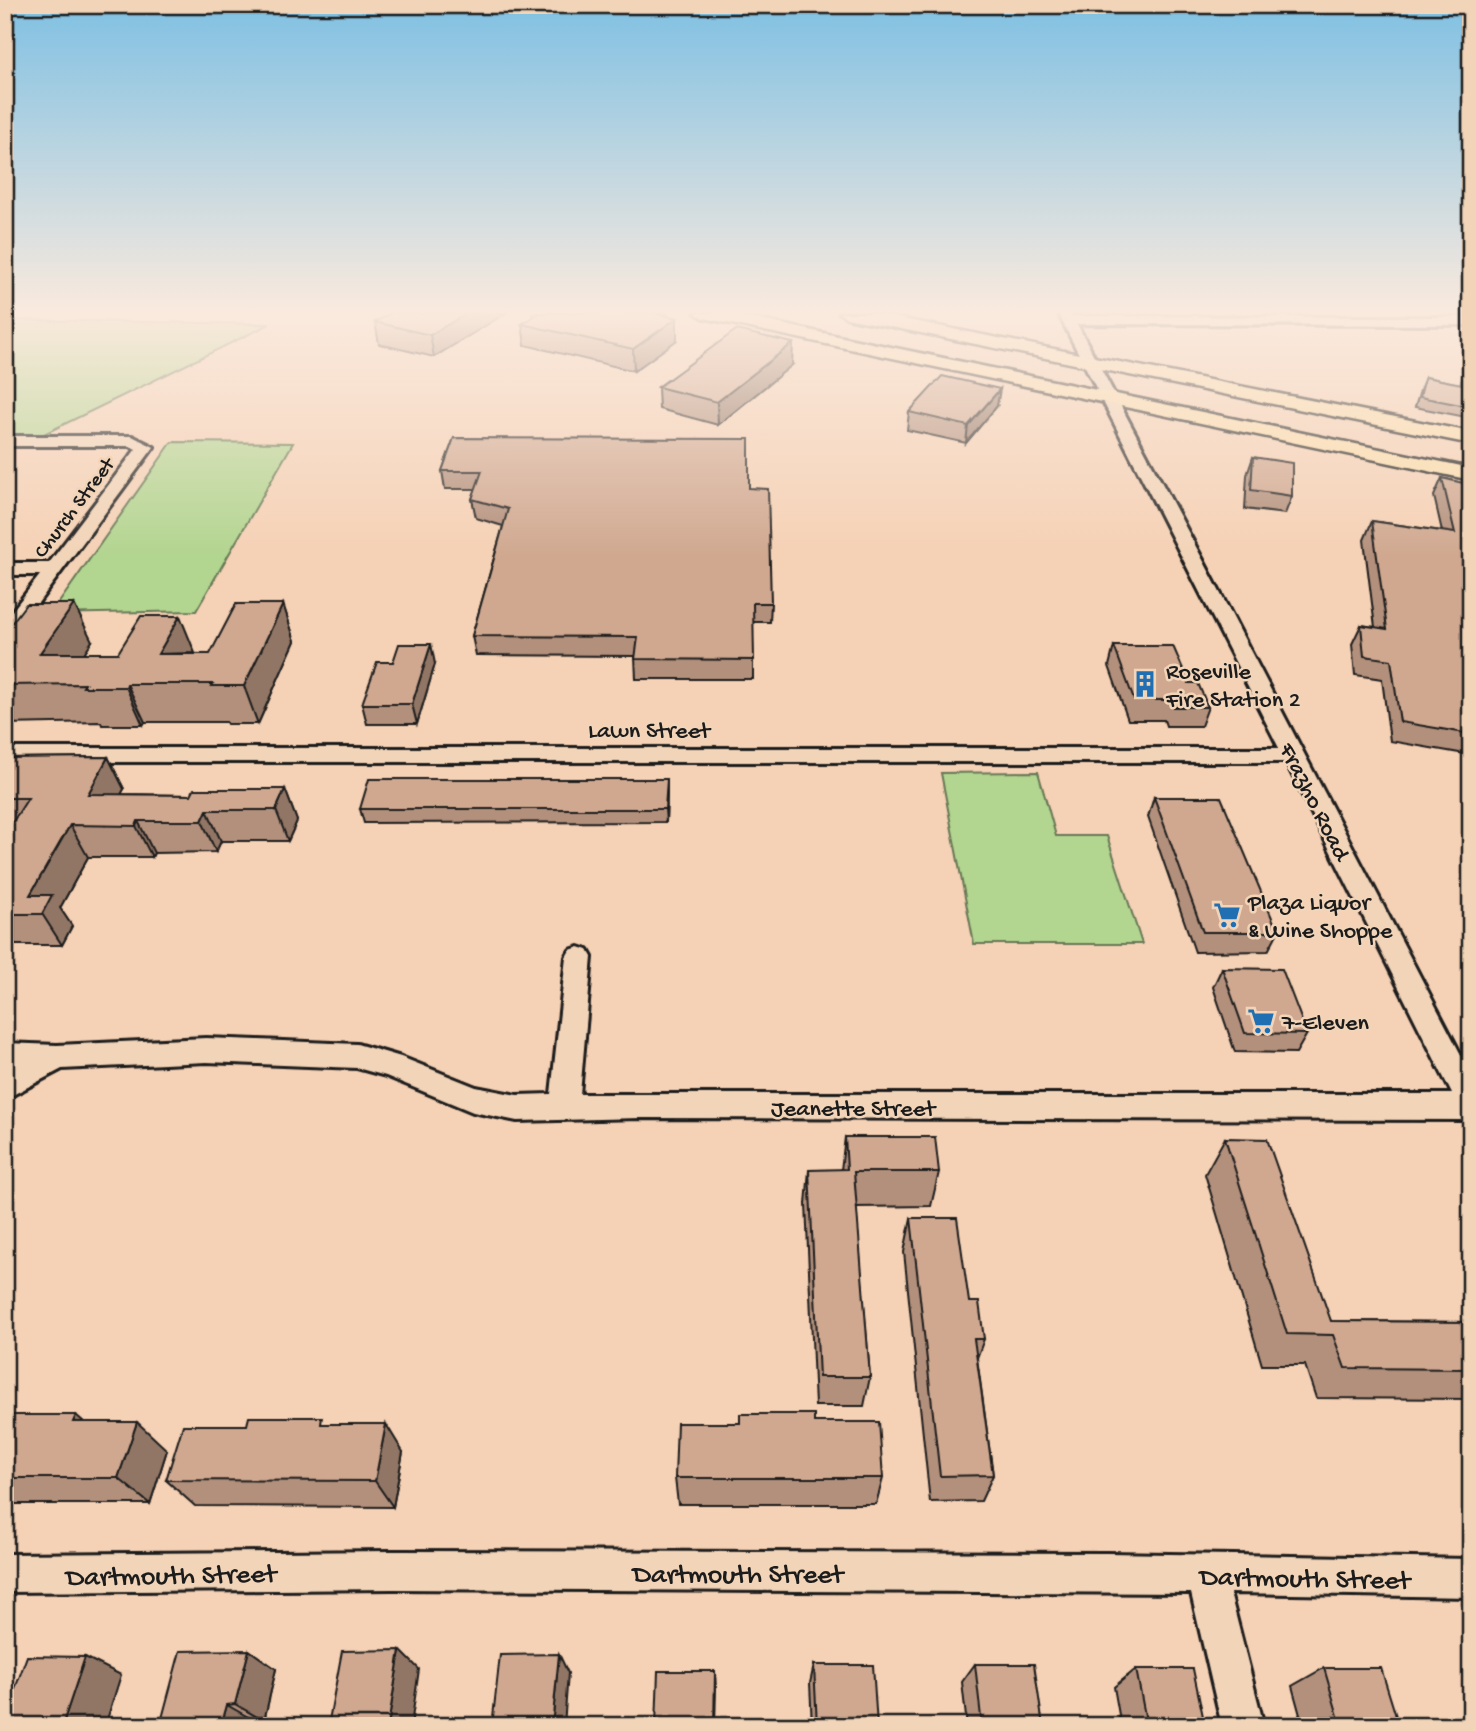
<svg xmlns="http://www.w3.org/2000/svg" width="1476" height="1731" viewBox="0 0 1476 1731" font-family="'Gochi Hand',sans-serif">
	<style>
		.green { fill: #b2d590; stroke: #677856; stroke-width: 2 }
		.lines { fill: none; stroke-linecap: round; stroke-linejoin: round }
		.minor-casing { stroke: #1c1c1c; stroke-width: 6 }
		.major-casing { stroke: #1c1c1c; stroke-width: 5 }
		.minor { fill: #f2d4b8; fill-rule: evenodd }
		.major { fill: #fbdcab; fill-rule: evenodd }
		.wall { fill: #b3907c; stroke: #1c1c1c; stroke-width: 2 }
		.shaded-wall { fill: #927665; stroke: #1c1c1c; stroke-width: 2 }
		.building { fill: #d0a890; stroke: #1c1c1c; stroke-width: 2 }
		.labels { text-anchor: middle; stroke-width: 5; stroke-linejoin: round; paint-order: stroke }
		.far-street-label { font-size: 21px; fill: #1c1c1c; stroke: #f2d4b8 }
		.poi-label { font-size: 24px; fill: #1c1c1c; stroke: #f2d4b8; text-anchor: start }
		.street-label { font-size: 24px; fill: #1c1c1c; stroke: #f2d4b8 }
		.near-street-label { font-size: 28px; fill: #1c1c1c; stroke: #f2d4b8 }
	</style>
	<rect width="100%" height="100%" fill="#f5d1b5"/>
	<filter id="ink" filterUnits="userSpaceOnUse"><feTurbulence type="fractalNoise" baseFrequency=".0143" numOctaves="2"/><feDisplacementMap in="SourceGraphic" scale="14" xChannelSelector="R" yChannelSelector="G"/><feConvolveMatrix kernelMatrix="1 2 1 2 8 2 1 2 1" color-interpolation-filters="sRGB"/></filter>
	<g filter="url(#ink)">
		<g class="green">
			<polygon points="5,320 270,324 42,435 5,435"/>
			<polygon points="172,442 293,443 196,611 51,614"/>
			<polygon points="1038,772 1056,836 1107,836 1142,944 974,944 941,773"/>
		</g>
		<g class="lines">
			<defs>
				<g id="minor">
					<polygon points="1058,313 1071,313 1072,316 1471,317 1471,325 1077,324 1202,558 1471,1074 1471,1120 640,1118 517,1121 473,1112 386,1076 357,1068 206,1062 62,1069 5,1099 5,1071 12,1067 5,1067 5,1043 57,1045 206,1038 357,1044 401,1057 476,1087 517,1095 551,1094 566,957 570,950 579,947 588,950 592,957 580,1094 1452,1094 1286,762 5,762 5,748 1279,748"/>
					<polygon points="5,436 132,436 154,447 12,638 5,640 5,620 40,575 5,575 5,563 49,563 136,449 130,446 5,446"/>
					<polygon points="392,1551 1107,1553 1471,1559 1471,1597 1230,1593 1264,1726 1222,1726 1191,1593 392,1589 5,1592 5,1554"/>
				</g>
				<g id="major">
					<polygon points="695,313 728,313 1471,468 1471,480 703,318"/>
					<polygon points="839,313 873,313 1471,432 1471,444 847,318"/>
				</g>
			</defs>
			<use href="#minor" class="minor-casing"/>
			<use href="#major" class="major-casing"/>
			<use href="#minor" class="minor"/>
			<use href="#major" class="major"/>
		</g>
		<g class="wall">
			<polygon points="506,313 434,357 379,344 375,322"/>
			<polygon points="532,313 667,313 667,316 677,318 677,340 634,371 525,345 522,324 533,317"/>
			<polygon points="792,365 718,425 659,409 658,387"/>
			<polygon points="1465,371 1471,372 1471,418 1415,407 1421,387 1425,377 1460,384"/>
			<polygon points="997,406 966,443 907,430 909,412"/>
			<polygon points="454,438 749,488 771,603 770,622 753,622 753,679 636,679 635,656 476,655 472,636 503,526 476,518 472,499 476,489 445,489 442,471"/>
			<polygon points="1253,457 1292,496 1285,514 1245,509 1247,475"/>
			<polygon points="1442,478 1471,485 1471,755 1390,741 1382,679 1355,675 1352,644 1361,625 1375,627 1364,540 1372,521 1442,531 1434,496"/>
			<polygon points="283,604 295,641 258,724 227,724 226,722 145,722 143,725 102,725 101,722 5,724 5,632 92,641 84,653 210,654"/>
			<polygon points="1114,646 1189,683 1208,707 1201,726 1166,726 1164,720 1128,720 1109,666"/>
			<polygon points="435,664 417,724 367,724 362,704"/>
			<polygon points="108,757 124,789 121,794 191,795 285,789 297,821 288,841 221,841 216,852 154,853 152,857 88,857 60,908 72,926 62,945 5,945 5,834 8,829 5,829 5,758"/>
			<polygon points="667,779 667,792 666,822 364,823 360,809"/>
			<polygon points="1154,797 1278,932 1268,951 1195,952 1148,817"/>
			<polygon points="1222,968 1307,1034 1296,1053 1235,1052 1213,987"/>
			<polygon points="845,1137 939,1172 931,1206 856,1207 870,1377 864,1406 815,1406 806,1204 809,1170 841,1170"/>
			<polygon points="1225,1138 1331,1321 1471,1322 1471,1399 1316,1398 1305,1365 1262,1365 1205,1174"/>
			<polygon points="911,1218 969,1302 984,1339 977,1358 993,1475 981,1501 930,1502 904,1252"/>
			<polygon points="5,1415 84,1422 167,1450 150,1504 5,1504"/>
			<polygon points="814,1422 883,1478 876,1504 678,1504 675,1478"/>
			<polygon points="327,1424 403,1452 393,1507 195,1506 166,1480 247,1425"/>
			<polygon points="249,1650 276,1669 264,1721 255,1721 254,1726 160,1726"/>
			<polygon points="975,1664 1043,1726 967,1726 962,1682"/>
			<polygon points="814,1665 877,1726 812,1726 810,1683"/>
			<polygon points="1324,1668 1399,1726 1303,1726 1292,1686"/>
			<polygon points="1136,1669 1205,1726 1121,1726 1114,1687"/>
		</g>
		<g class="shaded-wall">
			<polygon points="467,313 506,313 434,357 430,335"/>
			<polygon points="677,318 677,340 634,371 633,349"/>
			<polygon points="793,343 792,365 718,425 717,402"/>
			<polygon points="1000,389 997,406 966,443 968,426"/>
			<polygon points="74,604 92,641 64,684 40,653"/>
			<polygon points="283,604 295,641 258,724 244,686"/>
			<polygon points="180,616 195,653 158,654"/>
			<polygon points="431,644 435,664 417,724 412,704"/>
			<polygon points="127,684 145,722 143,725 126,687"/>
			<polygon points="108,757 124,789 105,825 88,794"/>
			<polygon points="667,779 667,792 666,822 665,809"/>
			<polygon points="285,789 297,821 288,841 276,810"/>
			<polygon points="207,810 221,841 216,852 202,821"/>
			<polygon points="138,821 154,853 152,857 136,826"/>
			<polygon points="70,825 88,857 60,908 72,926 62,945 30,895"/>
			<polygon points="76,1415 108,1443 73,1422"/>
			<polygon points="137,1422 167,1450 150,1504 118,1478"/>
			<polygon points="386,1424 403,1452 393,1507 375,1481"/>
			<polygon points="249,1650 276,1669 264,1721 235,1704"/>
			<polygon points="400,1650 419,1669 411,1726 388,1726"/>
			<polygon points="559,1654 568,1673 564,1726 552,1726"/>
			<polygon points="85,1657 121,1675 105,1726 62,1726"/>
			<polygon points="715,1671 716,1689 715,1726 714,1726"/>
			<polygon points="227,1705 255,1721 254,1726 221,1726"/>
		</g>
		<g class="building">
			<polygon points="391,313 467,313 430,335 375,322"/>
			<polygon points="539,313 654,313 677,318 633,349 522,324"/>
			<polygon points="736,330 793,343 717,402 658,387"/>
			<polygon points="1465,371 1471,372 1471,407 1420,397 1425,377 1462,384"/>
			<polygon points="942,376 1000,389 968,426 909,412"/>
			<polygon points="454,438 749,439 749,488 768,489 771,603 753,603 754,660 635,659 638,637 472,636 508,509 472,499 482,471 442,471"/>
			<polygon points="1253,457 1292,463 1292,496 1251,490"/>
			<polygon points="1442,478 1471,485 1471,734 1400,722 1391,660 1364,656 1361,625 1387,629 1372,521 1455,533"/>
			<polygon points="26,604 74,604 40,653 118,653 141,616 180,616 158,654 210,654 236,604 283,604 244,686 212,686 213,684 127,684 126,687 83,687 85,684 5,685 5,632"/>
			<polygon points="399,644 431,644 412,704 362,704 377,662 393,662"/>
			<polygon points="1114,646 1173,646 1189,683 1198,683 1208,707 1173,707 1171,700 1134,700"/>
			<polygon points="108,757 88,794 191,795 194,789 285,789 276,810 207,810 202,821 138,821 136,826 70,825 30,895 52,895 42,914 5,914 5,834 28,798 5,798 5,758"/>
			<polygon points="369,779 667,779 665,809 360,809"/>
			<polygon points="1154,797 1221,797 1278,932 1203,932"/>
			<polygon points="1222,968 1282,969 1307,1034 1245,1033"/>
			<polygon points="845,1137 935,1137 939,1172 854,1172 870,1377 819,1377 809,1170 847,1169"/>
			<polygon points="1225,1138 1267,1139 1331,1321 1471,1322 1471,1369 1345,1368 1333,1335 1287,1334"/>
			<polygon points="911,1218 957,1218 969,1302 979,1302 984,1339 974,1339 993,1475 940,1476"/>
			<polygon points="740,1414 814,1414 814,1422 879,1422 883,1478 675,1478 677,1423 740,1423"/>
			<polygon points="5,1415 76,1415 73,1422 137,1422 118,1478 5,1478"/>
			<polygon points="249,1417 322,1417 321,1424 386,1424 375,1481 166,1480 183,1425 247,1425"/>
			<polygon points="249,1650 235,1704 227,1705 221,1726 160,1726 180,1651"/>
			<polygon points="400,1650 388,1726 328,1726 342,1651"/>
			<polygon points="559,1654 552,1726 492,1726 500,1655"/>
			<polygon points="27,1656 85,1657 62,1726 5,1726 5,1717"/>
			<polygon points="975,1664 1034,1664 1043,1726 982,1726"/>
			<polygon points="814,1665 873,1665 877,1726 817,1726"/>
			<polygon points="1324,1668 1381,1668 1399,1726 1341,1726"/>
			<polygon points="1136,1669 1193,1669 1205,1726 1147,1726"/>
			<polygon points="658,1671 715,1671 714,1726 656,1726"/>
		</g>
	</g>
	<linearGradient id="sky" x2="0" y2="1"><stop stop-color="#7fc0e3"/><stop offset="0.56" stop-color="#faeade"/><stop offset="1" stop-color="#faeade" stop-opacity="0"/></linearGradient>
	<rect width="1476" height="556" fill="url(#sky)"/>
	<defs>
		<symbol id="building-bare" viewBox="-9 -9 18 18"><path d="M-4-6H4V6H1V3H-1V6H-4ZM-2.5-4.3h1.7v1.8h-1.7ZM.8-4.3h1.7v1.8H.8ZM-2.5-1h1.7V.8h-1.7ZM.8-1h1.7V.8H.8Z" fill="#1f6fb2" stroke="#f2d4b8" stroke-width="2.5" paint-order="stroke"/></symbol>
		<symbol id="supermarket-bare" viewBox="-9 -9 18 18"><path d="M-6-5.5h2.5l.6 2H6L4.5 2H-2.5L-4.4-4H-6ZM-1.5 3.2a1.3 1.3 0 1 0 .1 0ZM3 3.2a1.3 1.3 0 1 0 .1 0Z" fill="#1f6fb2" stroke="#f2d4b8" stroke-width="2.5" paint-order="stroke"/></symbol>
	</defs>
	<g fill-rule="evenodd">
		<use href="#building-bare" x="1126" y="665" width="38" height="38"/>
		<use href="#supermarket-bare" x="1208" y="896" width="38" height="38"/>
		<use href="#supermarket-bare" x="1242" y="1002" width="38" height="38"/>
	</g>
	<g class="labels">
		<g class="far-street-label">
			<text transform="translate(73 507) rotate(-53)" y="7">Church Street</text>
		</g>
		<g class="poi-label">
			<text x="1166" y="678">Roseville<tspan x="1166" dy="28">Fire Station 2</tspan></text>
			<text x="1248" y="909">Plaza Liquor<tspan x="1248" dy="28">&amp; Wine Shoppe</tspan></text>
			<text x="1282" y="1029">7-Eleven</text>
		</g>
		<g class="street-label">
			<text x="649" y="737">Lawn Street</text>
			<text transform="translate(1316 801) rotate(63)" y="8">Frazho Road</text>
			<text x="853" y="1115">Jeanette Street</text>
		</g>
		<g class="near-street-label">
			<text x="738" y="1582">Dartmouth Street</text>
			<text transform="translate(171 1573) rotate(-1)" y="10">Dartmouth Street</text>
			<text transform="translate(1305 1576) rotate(1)" y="10">Dartmouth Street</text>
		</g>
	</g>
	<rect width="1476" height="1731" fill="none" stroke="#f2d4b8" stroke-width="28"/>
	<rect x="14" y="14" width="1448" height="1703" fill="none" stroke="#1c1c1c" stroke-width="2.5" filter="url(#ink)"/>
</svg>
